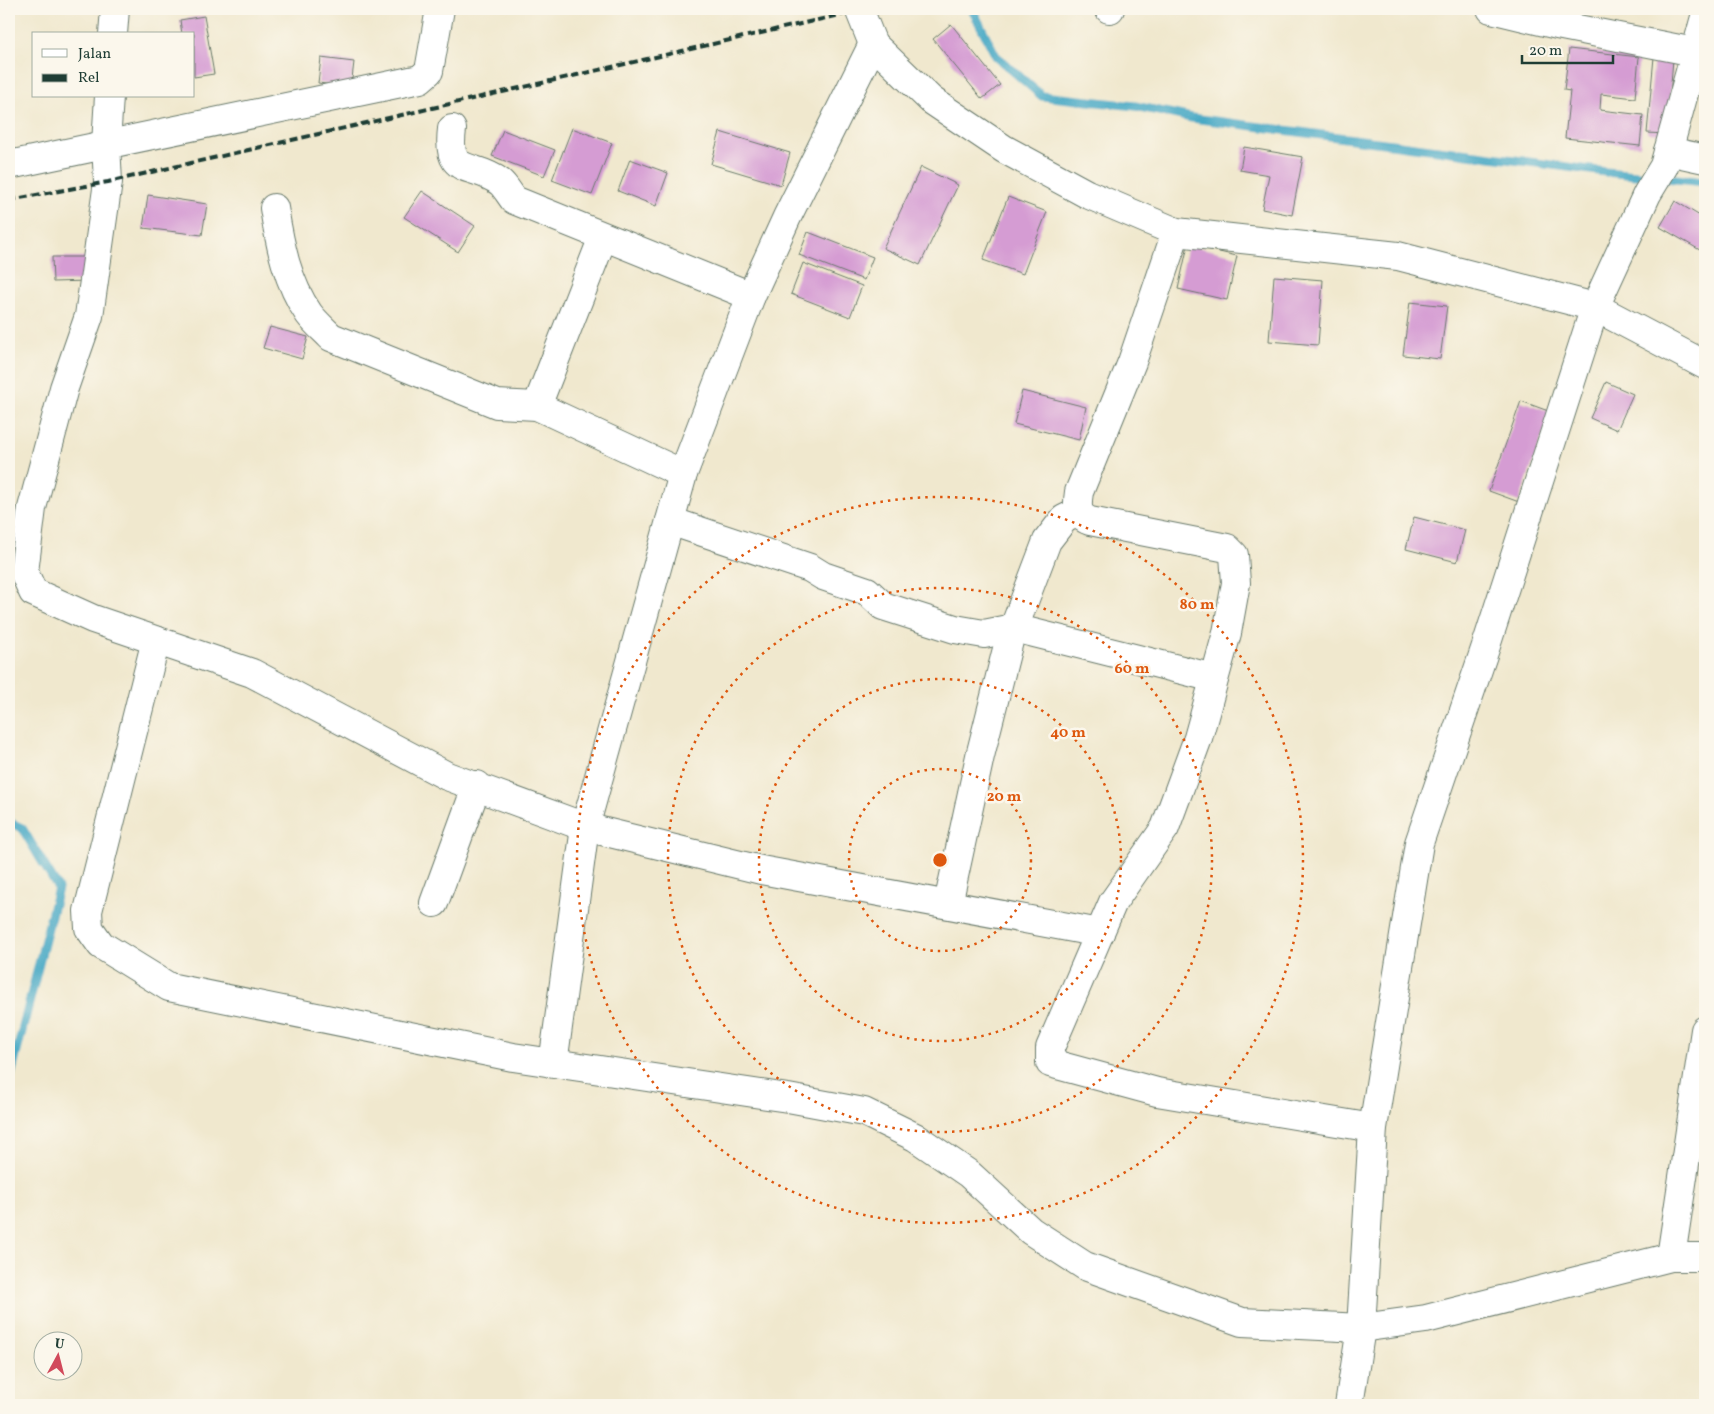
<svg xmlns="http://www.w3.org/2000/svg" width="1714" height="1414" viewBox="0 0 1714 1414" font-family="Vollkorn,serif">
	<style>
		.lines { fill: none; stroke-linecap: round; stroke-linejoin: round }
		.stream { stroke: #44a7c4; stroke-width: 9 }
		.building { fill: #d59cd3 }
		.minor-casing { stroke: #68796a; stroke-width: 30 }
		.minor { stroke: #fff; stroke-width: 28 }
		.rail { stroke: #1f3d34; stroke-width: 4; stroke-dasharray: 8 4; stroke-linecap: butt }
		.ring { fill: none; stroke: #de580e; stroke-width: 2.5; stroke-dasharray: 2.5 5 }
		.centre { fill: #de580e; stroke: #fbf7ec; stroke-width: 2.5 }
		.ring-label { font-size: 15px; text-anchor: middle; font-weight: bold; fill: #de580e; stroke: #fbf7ec; stroke-width: 5; stroke-linejoin: round; paint-order: stroke }
	</style>
	<rect width="100%" height="100%" fill="#fbf7ec"/>
	<filter id="ink" filterUnits="userSpaceOnUse"><feTurbulence type="fractalNoise" baseFrequency=".02" numOctaves="2"/><feDisplacementMap in="SourceGraphic" scale="10" xChannelSelector="R" yChannelSelector="G"/><feConvolveMatrix kernelMatrix="1 2 1 2 8 2 1 2 1" color-interpolation-filters="sRGB"/></filter>
	<filter id="wash" filterUnits="userSpaceOnUse"><feTurbulence type="fractalNoise" baseFrequency=".0096" numOctaves="4" result="noise"/><feDisplacementMap in="SourceGraphic" scale="20" xChannelSelector="R" yChannelSelector="G"/><feGaussianBlur stdDeviation="1.12" result="paint"/><feColorMatrix in="noise" values="0 0 0 0 0 0 0 0 0 0 0 0 0 0 0 0 0 1.4 0 .05"/><feComposite in="paint" operator="in"/></filter>
	<g filter="url(#wash)">
		<rect width="100%" height="100%" fill="#f0e8ce"/>
		<g class="lines">
			<g class="stream">
				<polyline points="972,9 996,56 1042,96 1135,106 1192,118 1606,172 1705,182"/>
				<polyline points="9,822 22,828 58,888 9,1083"/>
			</g>
		</g>
		<g id="blocks">
			<g class="building">
				<polygon points="204,16 214,74 194,77 194,34 182,34 180,20"/>
				<polygon points="951,24 1000,85 982,99 933,39"/>
				<polygon points="1569,49 1639,57 1635,98 1601,94 1600,110 1643,115 1640,146 1565,138 1570,91 1564,90"/>
				<polygon points="1654,57 1673,59 1667,134 1647,133"/>
				<polygon points="321,58 354,62 351,87 318,83"/>
				<polygon points="572,128 612,143 592,195 552,180"/>
				<polygon points="503,130 555,150 544,176 492,156"/>
				<polygon points="720,132 790,153 781,185 711,164"/>
				<polygon points="1244,147 1303,157 1292,215 1262,209 1269,175 1240,170"/>
				<polygon points="630,159 668,173 656,206 618,191"/>
				<polygon points="921,167 958,185 920,265 883,248"/>
				<polygon points="422,191 475,226 458,252 404,217"/>
				<polygon points="148,195 207,204 202,235 143,228"/>
				<polygon points="1008,197 1047,212 1023,274 983,260"/>
				<polygon points="1675,201 1705,219 1705,253 1660,227"/>
				<polygon points="808,232 873,257 864,280 799,255"/>
				<polygon points="1188,245 1237,256 1227,300 1178,289"/>
				<polygon points="52,257 87,257 87,281 53,282"/>
				<polygon points="803,263 862,286 850,317 791,294"/>
				<polygon points="1274,276 1323,280 1318,345 1269,341"/>
				<polygon points="1410,302 1447,306 1440,359 1403,355"/>
				<polygon points="270,327 308,337 302,359 263,348"/>
				<polygon points="1606,382 1633,394 1617,430 1590,418"/>
				<polygon points="1022,391 1086,407 1079,440 1014,424"/>
				<polygon points="1521,401 1551,412 1519,502 1489,491"/>
				<polygon points="1414,517 1465,530 1457,562 1406,549"/>
			</g>
		</g>
	</g>
	<g filter="url(#ink)">
		<use href="#blocks" fill-opacity="0" stroke="#68796a" stroke-width="1"/>
		<g class="lines">
			<defs>
				<g id="minor">
					<polyline points="859,9 873,44 931,100 1004,149 1087,194 1176,232 1398,256 1595,307 1486,646 1419,843 1373,1128 1361,1328 1349,1405"/>
					<polyline points="1109,9 1110,9"/>
					<polyline points="1491,9 1557,25 1705,54"/>
					<polyline points="1705,17 1664,166 1647,194 1595,307 1705,365"/>
					<polyline points="113,34 115,9"/>
					<polyline points="109,96 106,144 108,182 89,316 64,388 32,508 24,572 33,592 93,619 252,673 447,776 585,827 761,870 1100,933"/>
					<path d="M452,129C446,178 471,161 500,182C505,186 510,195 514,200L751,296"/>
					<polyline points="1668,151 1705,159"/>
					<polyline points="9,165 420,79 429,71 440,9"/>
					<path d="M274,208C280,245 287,282 309,314C315,322 323,329 331,337L497,404L537,406L683,474"/>
					<path d="M1176,232L1132,362L1079,492C1077,505 1076,516 1090,521L1227,548L1234,555L1236,583L1227,633L1198,738L1165,828L1113,902L1050,1048V1063L1157,1092L1373,1128"/>
					<polyline points="537,406 603,237"/>
					<polyline points="670,521 810,568 823,576 867,591 883,606 955,629 984,634 1014,628 1214,678"/>
					<polyline points="156,640 88,911 89,928 101,945 169,987 513,1057 788,1098 864,1112 915,1137 969,1174 1031,1231 1085,1266 1242,1322 1361,1328 1426,1319 1671,1257 1705,1257"/>
					<polyline points="434,903 477,785"/>
					<polyline points="948,904 980,756 1009,641 1047,541 1064,519 1078,512"/>
					<polyline points="553,1064 585,827 683,474 751,296 787,217 873,44"/>
					<polyline points="1671,1257 1705,1030"/>
				</g>
			</defs>
			<use href="#minor" class="minor-casing"/>
			<use href="#minor" class="minor"/>
			<polyline class="rail" points="9,200 108,182 866,9"/>
		</g>
	</g>
	<g class="ring">
		<circle cx="940" cy="860" r="91"/>
		<circle cx="940" cy="860" r="181"/>
		<circle cx="940" cy="860" r="272"/>
		<circle cx="940" cy="860" r="363"/>
	</g>
	<circle cx="940" cy="860" r="8" class="centre"/>
	<g class="ring-label">
		<text x="1197" y="609">80 m</text>
		<text x="1132" y="673">60 m</text>
		<text x="1068" y="737">40 m</text>
		<text x="1004" y="801">20 m</text>
	</g>
	<rect width="1714" height="1414" fill="none" stroke="#fbf7ec" stroke-width="30"/>
	<rect x="32" y="32" width="162" height="65" fill="#fbf7ec" stroke="#a3ada2"/>
	<rect x="42" y="49" width="25" height="8" fill="#ffffff" stroke="#a3ada2"/>
	<text x="78" y="58" font-size="15" fill="#1f3d34">Jalan</text>
	<rect x="42" y="74" width="25" height="8" fill="#1f3d34" stroke="#a3ada2"/>
	<text x="78" y="82" font-size="15" fill="#1f3d34">Rel</text>
	<g transform="translate(58 1356) rotate(7)"><circle r="24" fill="#fbf7ec" stroke="#a3ada2"/>
	<path d="M0-4L9 19L0 12L-9 19Z" fill="#d1495b"/>
	<text y="-8" font-size="14" font-weight="bold" text-anchor="middle" fill="#1f3d34">U</text>
	</g>
	<path d="M1522 55v8h91v-8" fill="none" stroke="#1f3d34" stroke-width="2.5"/>
	<text x="1529" y="55" font-size="15" fill="#1f3d34" stroke="#fbf7ec" stroke-width="4" paint-order="stroke">20 m</text>
</svg>
